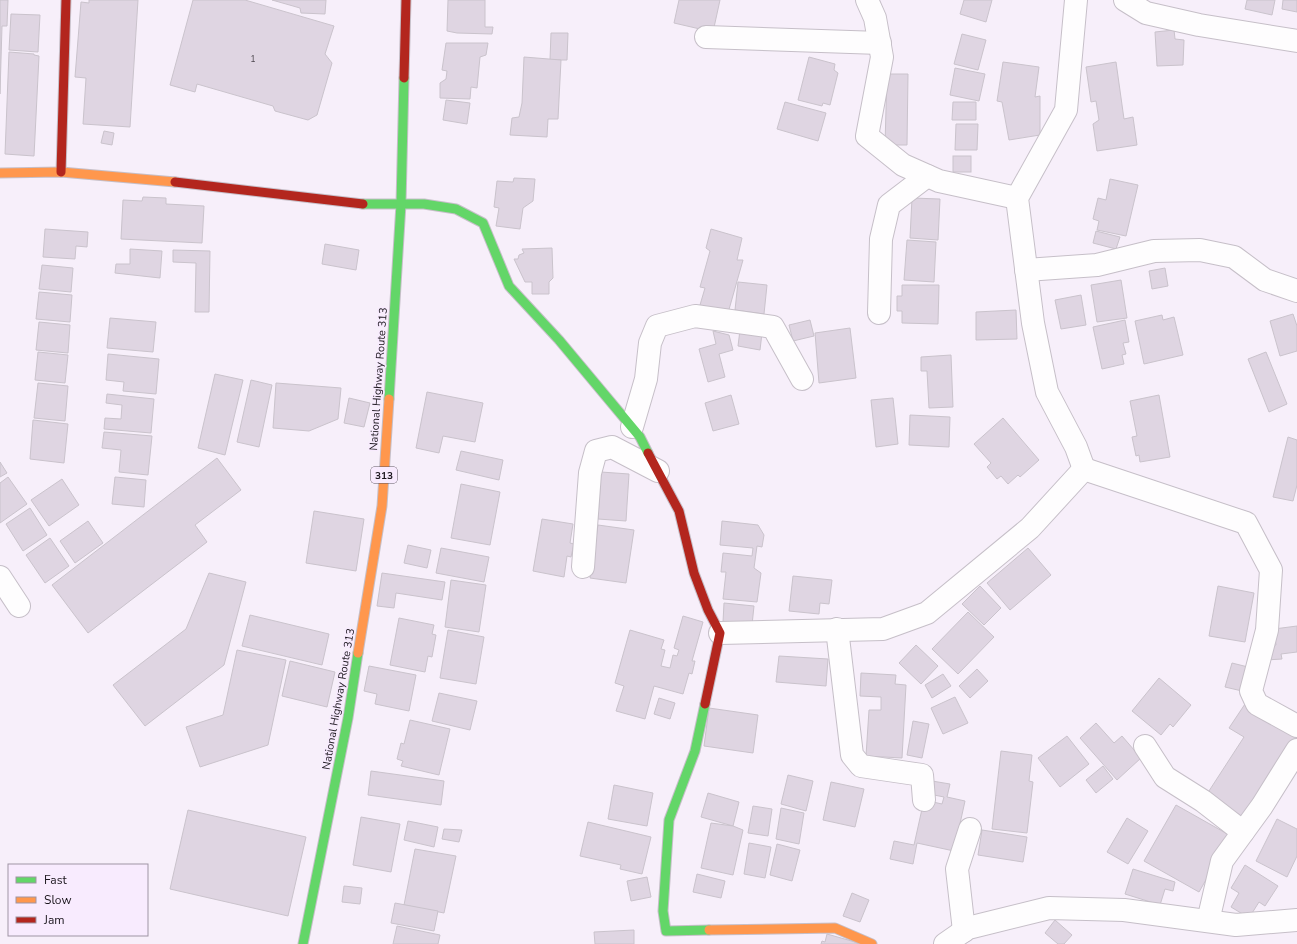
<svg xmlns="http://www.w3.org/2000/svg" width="1297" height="944" viewBox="0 0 1297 944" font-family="'Nunito Sans',sans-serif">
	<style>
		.building { fill: #dfd5e2; stroke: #cac3cc }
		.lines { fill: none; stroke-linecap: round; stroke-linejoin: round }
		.street-casing { stroke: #c6bfc8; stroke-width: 24 }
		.fast-casing { stroke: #c6bfc8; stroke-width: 11 }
		.slow-casing { stroke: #c6bfc8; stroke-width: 11 }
		.jam-casing { stroke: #c6bfc8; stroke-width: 11 }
		.street { stroke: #fefdfe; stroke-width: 22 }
		.fast { stroke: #63d668; stroke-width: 9 }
		.slow { stroke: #ff974d; stroke-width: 9 }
		.jam { stroke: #b3261e; stroke-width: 9 }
		.labels { text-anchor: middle; stroke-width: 3; stroke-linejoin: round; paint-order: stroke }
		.number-label { font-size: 9px; fill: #4c464e }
		.shield { fill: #f8ebfe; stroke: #5d5560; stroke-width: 1 }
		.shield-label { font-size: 10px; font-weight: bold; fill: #1a151c }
		.street-label { font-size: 11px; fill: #1a151c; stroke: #f8ebfe }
	</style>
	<rect width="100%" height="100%" fill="#f7effa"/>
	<g class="building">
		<polygon points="0,0 8,0 7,26 2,26 0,94"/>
		<polygon points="89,0 138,0 130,127 83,124 86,78 75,77 81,2 89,3"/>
		<polygon points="193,0 245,0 334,26 325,54 332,63 317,115 308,120 275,111 273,106 197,84 195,92 170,85"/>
		<polygon points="272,0 326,0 325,14 301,13 300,8"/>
		<polygon points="448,0 485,0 485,27 493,27 492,34 457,33 447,31"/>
		<polygon points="679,0 720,0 713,32 674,23"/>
		<polygon points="964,0 992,0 986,22 960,14"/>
		<polygon points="1247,0 1275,0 1272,15 1245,9"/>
		<polygon points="1283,0 1297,0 1297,12 1282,9"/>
		<polygon points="11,14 40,15 38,52 9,50"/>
		<polygon points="1174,30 1175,39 1184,40 1183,65 1157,66 1155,32"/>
		<polygon points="551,33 568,33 567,60 550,60"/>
		<polygon points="962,34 986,40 978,70 954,64"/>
		<polygon points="446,43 488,43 486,55 480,57 477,88 471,87 470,99 440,98 440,83 446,79 447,71 442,70"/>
		<polygon points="9,52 34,54 34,55 39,56 34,156 5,154"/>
		<polygon points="524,57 561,60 558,119 548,119 547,137 510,135 512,118 519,117 522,103"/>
		<polygon points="809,57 835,64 834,70 838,73 830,105 823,103 822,106 798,100"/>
		<polygon points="1003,62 1039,67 1035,97 1040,96 1040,135 1009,140 1002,102 997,101"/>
		<polygon points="1116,62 1124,119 1133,117 1137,145 1097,151 1093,124 1099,120 1096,101 1091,102 1086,67"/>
		<polygon points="955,68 985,74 979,101 950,95"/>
		<polygon points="887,74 908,74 907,145 885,145"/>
		<polygon points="446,100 470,103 467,124 443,120"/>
		<polygon points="785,102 826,113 818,141 777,129"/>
		<polygon points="953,102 976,102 976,120 952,120"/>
		<polygon points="956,124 978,124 977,150 955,150"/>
		<polygon points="104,131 114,133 112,145 101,143"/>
		<rect x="953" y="156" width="18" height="16"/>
		<polygon points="514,178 535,179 533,201 523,208 520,229 496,226 499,208 494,207 497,181 513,182"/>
		<polygon points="1110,179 1138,185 1126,236 1097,230 1099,221 1093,219 1098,198 1106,200"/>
		<polygon points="143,197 166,198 166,204 204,206 202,243 121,239 123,200 142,201"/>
		<polygon points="912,198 940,199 938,240 910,238"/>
		<polygon points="45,229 88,232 87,247 76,246 75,259 43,257"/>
		<polygon points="711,229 742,238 737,260 743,260 728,313 700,305 705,288 700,287 710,251 706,248"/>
		<polygon points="1096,231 1120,237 1116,249 1093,243"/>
		<polygon points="907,240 936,242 934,282 904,280"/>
		<polygon points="325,244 359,250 356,270 322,264"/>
		<polygon points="552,248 553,278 549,282 549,294 532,294 532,282 525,282 514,259 518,259 519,255 524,253 522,249"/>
		<polygon points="130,249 162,251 160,278 115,273 116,264 130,264"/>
		<polygon points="173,250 210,251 209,312 195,312 196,263 173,262"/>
		<polygon points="42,265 73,268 71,292 39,289"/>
		<polygon points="1165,268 1168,286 1152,289 1149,271"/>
		<polygon points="1121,280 1127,318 1097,322 1091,285"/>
		<polygon points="738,282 767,285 764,314 735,310"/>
		<polygon points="902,285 939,285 938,324 902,323 902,311 897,311 897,296 902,296"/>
		<polygon points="39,292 72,295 70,322 36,319"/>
		<polygon points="1081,295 1086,325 1061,329 1055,300"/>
		<polygon points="1016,310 1017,339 976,340 976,312"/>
		<polygon points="1293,314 1297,326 1297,351 1280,356 1270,321"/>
		<polygon points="1162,315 1163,320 1174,317 1183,355 1144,364 1135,321"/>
		<polygon points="110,318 156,322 153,352 107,348"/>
		<polygon points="810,320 814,336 793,341 789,325"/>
		<polygon points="1125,320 1129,342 1123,343 1126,354 1122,355 1124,364 1102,369 1093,327"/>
		<polygon points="39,322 70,325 68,353 36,350"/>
		<polygon points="850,328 856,378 819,383 815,333"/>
		<polygon points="740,330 762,333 760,350 738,346"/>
		<polygon points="713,331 729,335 733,350 719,354 725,377 708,382 699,349 716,344"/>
		<polygon points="38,352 68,355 65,383 35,380"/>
		<polygon points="1266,352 1287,404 1269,412 1248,359"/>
		<polygon points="108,354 159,359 156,394 123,391 124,382 106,380"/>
		<polygon points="951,355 953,407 929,408 927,371 921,371 921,357"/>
		<polygon points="215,374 243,380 225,455 198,448"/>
		<polygon points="251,380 272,385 259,447 237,442"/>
		<polygon points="38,383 68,386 65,421 34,418"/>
		<polygon points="276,383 341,388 338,419 309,431 273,428"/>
		<polygon points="427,392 483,403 475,442 443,436 439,453 416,448"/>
		<polygon points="107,394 154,399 151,433 104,429 105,418 121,419 122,405 106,403"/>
		<polygon points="731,395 739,424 713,431 705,403"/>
		<polygon points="1159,395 1170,457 1140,462 1139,455 1136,456 1132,437 1137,436 1130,401"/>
		<polygon points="349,398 370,403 364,427 344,423"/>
		<polygon points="893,398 898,444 876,447 871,400"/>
		<polygon points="910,415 950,417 949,447 909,445"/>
		<polygon points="1003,418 1039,460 1020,477 1018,475 1008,484 1001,476 997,479 987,467 991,463 974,444"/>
		<polygon points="33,420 68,424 64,463 30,459"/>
		<polygon points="104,432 152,436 148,475 119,472 121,450 102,448"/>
		<polygon points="1288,437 1297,440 1297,485 1293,501 1273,497"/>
		<polygon points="461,451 503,460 499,480 456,470"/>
		<polygon points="217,458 241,490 195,525 207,542 88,633 52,585"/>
		<polygon points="0,462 7,473 0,477"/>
		<polygon points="601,472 629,474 626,521 598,519"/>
		<polygon points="8,477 27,504 0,523 0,483"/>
		<polygon points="115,477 146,480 144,507 112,504"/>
		<polygon points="62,479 79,505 49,526 31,500"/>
		<polygon points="461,484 500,492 490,545 451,538"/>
		<polygon points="30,508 47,535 23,551 6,524"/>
		<polygon points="314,511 364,519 356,571 306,563"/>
		<polygon points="542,519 573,524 570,543 574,544 571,557 567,556 564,577 533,571"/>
		<polygon points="88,521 103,543 75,563 60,541"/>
		<polygon points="722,521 758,525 764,535 762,547 757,546 754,568 761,573 757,602 723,599 726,572 721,572 723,553 752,556 753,548 720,545"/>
		<polygon points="598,525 634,530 626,583 590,578"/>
		<polygon points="50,538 69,566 45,583 26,555"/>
		<polygon points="408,545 431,550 427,568 404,563"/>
		<polygon points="441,548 489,557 484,582 436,573"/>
		<polygon points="1028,548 1051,575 1010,610 987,583"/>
		<polygon points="209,573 246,582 224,665 145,726 113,685 186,629"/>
		<polygon points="382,573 445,582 442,600 396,593 394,608 377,606"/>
		<polygon points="793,576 832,580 829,604 820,603 819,614 789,611"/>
		<polygon points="451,580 486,585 479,632 445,627"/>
		<polygon points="980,586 1001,608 984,625 962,604"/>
		<polygon points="1218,586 1254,593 1245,642 1209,636"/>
		<polygon points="724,603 754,606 752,625 723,622"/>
		<polygon points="968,612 994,637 958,674 932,649"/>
		<polygon points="250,615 329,634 322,665 242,646"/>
		<polygon points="683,616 703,622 692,661 695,661 692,674 689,673 683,694 654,686 645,719 616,711 624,686 615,683 630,630 664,640 661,649 665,650 661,666 670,668 673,655 677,656 679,650 674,648"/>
		<polygon points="399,618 434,625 432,634 436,635 432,657 428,656 425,672 390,665"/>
		<polygon points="1297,626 1297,652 1281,654 1282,659 1266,660 1264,647 1276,645 1274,629"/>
		<polygon points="448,630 484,637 476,684 440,678"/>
		<polygon points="916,645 938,666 921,684 899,663"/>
		<polygon points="237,650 286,660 268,745 200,767 186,727 223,715"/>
		<polygon points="779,656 828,659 826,686 776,682"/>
		<polygon points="290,661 335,672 327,707 282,696"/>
		<polygon points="1232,663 1248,667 1242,691 1225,687"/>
		<polygon points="369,666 416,675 409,711 375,704 377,694 364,691"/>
		<polygon points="977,669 988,681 970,698 959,686"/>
		<polygon points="861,673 896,675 895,684 906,685 902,758 866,756 869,710 881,710 881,697 860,696"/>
		<polygon points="943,674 951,686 932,698 925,685"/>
		<polygon points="1159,678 1191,705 1173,727 1170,724 1161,735 1132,711"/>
		<polygon points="439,693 477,701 470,730 432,721"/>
		<polygon points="955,697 968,723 943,734 931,708"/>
		<polygon points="659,698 675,703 670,719 654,714"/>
		<polygon points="1247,701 1297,734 1297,741 1243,817 1207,794 1244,737 1229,728"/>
		<polygon points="709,708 758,715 753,753 704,746"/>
		<polygon points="410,720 450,729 439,775 401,766 403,761 397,759 401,743 404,744"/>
		<polygon points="913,721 929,724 922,758 907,755"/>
		<polygon points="1096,723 1114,743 1122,736 1141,758 1117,780 1080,738"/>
		<polygon points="1067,736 1089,764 1060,787 1038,758"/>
		<polygon points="1001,751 1032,755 1029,781 1033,782 1027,833 992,829"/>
		<polygon points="1103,766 1113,779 1096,793 1086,780"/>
		<polygon points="371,771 444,781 441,805 368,795"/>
		<polygon points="788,775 813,781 806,811 781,804"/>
		<polygon points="932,781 950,784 947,797 965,801 954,851 917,843 913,864 890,859 894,841 914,845 924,800 942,804 944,797 929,794"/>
		<polygon points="831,782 864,789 855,827 823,820"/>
		<polygon points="614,785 653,793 647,826 608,819"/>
		<polygon points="708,793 739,802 733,826 701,817"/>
		<polygon points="1176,805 1231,836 1199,892 1144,861"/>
		<polygon points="753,806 772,809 768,836 748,833"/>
		<polygon points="781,808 804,813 799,844 776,839"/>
		<polygon points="188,810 306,837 288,916 170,889"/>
		<polygon points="361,817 400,824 391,872 353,865"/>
		<polygon points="1127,818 1148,831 1128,864 1107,852"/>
		<polygon points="1277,819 1297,829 1297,856 1287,877 1256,861"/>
		<polygon points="408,821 438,827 434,847 404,840"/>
		<polygon points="588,822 651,837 642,874 620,869 621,865 580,856"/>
		<polygon points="711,823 733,826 743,830 733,875 701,868"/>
		<polygon points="444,829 462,830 459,842 442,839"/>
		<polygon points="982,830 1027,837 1023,862 978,855"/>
		<polygon points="749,843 771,847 765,878 744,874"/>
		<polygon points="777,844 800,850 792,881 770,875"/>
		<polygon points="415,849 456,856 444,913 404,905"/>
		<polygon points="1245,865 1278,886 1265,906 1259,902 1249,918 1231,907 1239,893 1231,888"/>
		<polygon points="1133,869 1175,882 1173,891 1165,889 1160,905 1125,894"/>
		<polygon points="697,874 725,881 721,898 693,892"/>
		<polygon points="647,877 651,897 631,901 627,881"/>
		<polygon points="344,886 362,888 360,904 342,902"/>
		<polygon points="852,893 869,900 860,922 843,916"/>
		<polygon points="395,903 438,911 434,931 391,923"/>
		<polygon points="1055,920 1072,935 1064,944 1058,944 1045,933"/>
		<polygon points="397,926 440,935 438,944 393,944"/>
		<polygon points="634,930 634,944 595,944 594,932"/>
		<polygon points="827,934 862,944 821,944 822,941 825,942"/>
	</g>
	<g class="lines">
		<defs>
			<g id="street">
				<polyline points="867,0 875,18 882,57 867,136 903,165 939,181 1017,198"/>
				<polyline points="1076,0 1066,110 1017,198 1033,323 1047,392 1076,447 1084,469"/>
				<polyline points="1125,0 1146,13 1199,25 1297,41"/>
				<polyline points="706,37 880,43"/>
				<polyline points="1026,270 1097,265 1154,251 1200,250 1234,257 1265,280 1297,291"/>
				<polyline points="879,313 881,239 889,205 927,176"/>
				<polyline points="632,427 646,379 650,343 657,326 695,316 773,327 802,379"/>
				<polyline points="1084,469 1246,523 1271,570 1267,630 1251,691 1257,704 1297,726"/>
				<polyline points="583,567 590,473 596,451 612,447 658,471"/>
				<polyline points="0,577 19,606"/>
				<polyline points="837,629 852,755 861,766 922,775 924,800"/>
				<polyline points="720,633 883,629 927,613 1030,528 1084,469"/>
				<polyline points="1145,746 1165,777 1203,801 1243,832"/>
				<polyline points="1208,921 1222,861 1262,806 1297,750"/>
				<polyline points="964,931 957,869 970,829"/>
				<polyline points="945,944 968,928 1049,908 1124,910 1236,925 1297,920"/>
			</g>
			<g id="fast">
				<polyline points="363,204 424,204 456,209 483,223 509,286 559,340 640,437 648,453"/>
				<polyline points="389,399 401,204 404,78"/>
				<polyline points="705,704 695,751 669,820 663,911 666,931 709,930"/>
				<polyline points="303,944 348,718 358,653"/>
			</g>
			<g id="slow">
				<polyline points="0,173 61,172 175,182"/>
				<polyline points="358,653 382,506 389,399"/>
				<polyline points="709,930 835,928 872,944"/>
			</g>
			<g id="jam">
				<polyline points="404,78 406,0"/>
				<polyline points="61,172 66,0"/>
				<polyline points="175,182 363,204"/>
				<polyline points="648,453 679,511 694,573 708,610 720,633 705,704"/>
			</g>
		</defs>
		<use href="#street" class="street-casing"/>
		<use href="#fast" class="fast-casing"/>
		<use href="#slow" class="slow-casing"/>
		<use href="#jam" class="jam-casing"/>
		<use href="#street" class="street"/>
		<use href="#fast" class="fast"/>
		<use href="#slow" class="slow"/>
		<use href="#jam" class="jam"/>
	</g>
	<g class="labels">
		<g class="number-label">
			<text x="253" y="62">1</text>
		</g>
		<rect class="shield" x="371" y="467" width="26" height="16" rx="3"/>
		<g class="shield-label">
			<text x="384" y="479">313</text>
		</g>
		<g class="street-label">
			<text transform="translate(378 379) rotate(-86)" y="4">National Highway Route 313</text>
			<text transform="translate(338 699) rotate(-80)" y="4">National Highway Route 313</text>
		</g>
	</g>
	<rect x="8" y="864" width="140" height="72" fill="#f8ebfe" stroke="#9f95a4"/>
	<rect x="16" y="877" width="20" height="6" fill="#63d668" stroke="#9f95a4"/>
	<text x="44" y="884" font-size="12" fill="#1a151c">Fast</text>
	<rect x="16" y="897" width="20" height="6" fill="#ff974d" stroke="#9f95a4"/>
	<text x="44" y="904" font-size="12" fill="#1a151c">Slow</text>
	<rect x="16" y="917" width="20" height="6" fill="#b3261e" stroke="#9f95a4"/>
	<text x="44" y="924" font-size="12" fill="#1a151c">Jam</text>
</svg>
